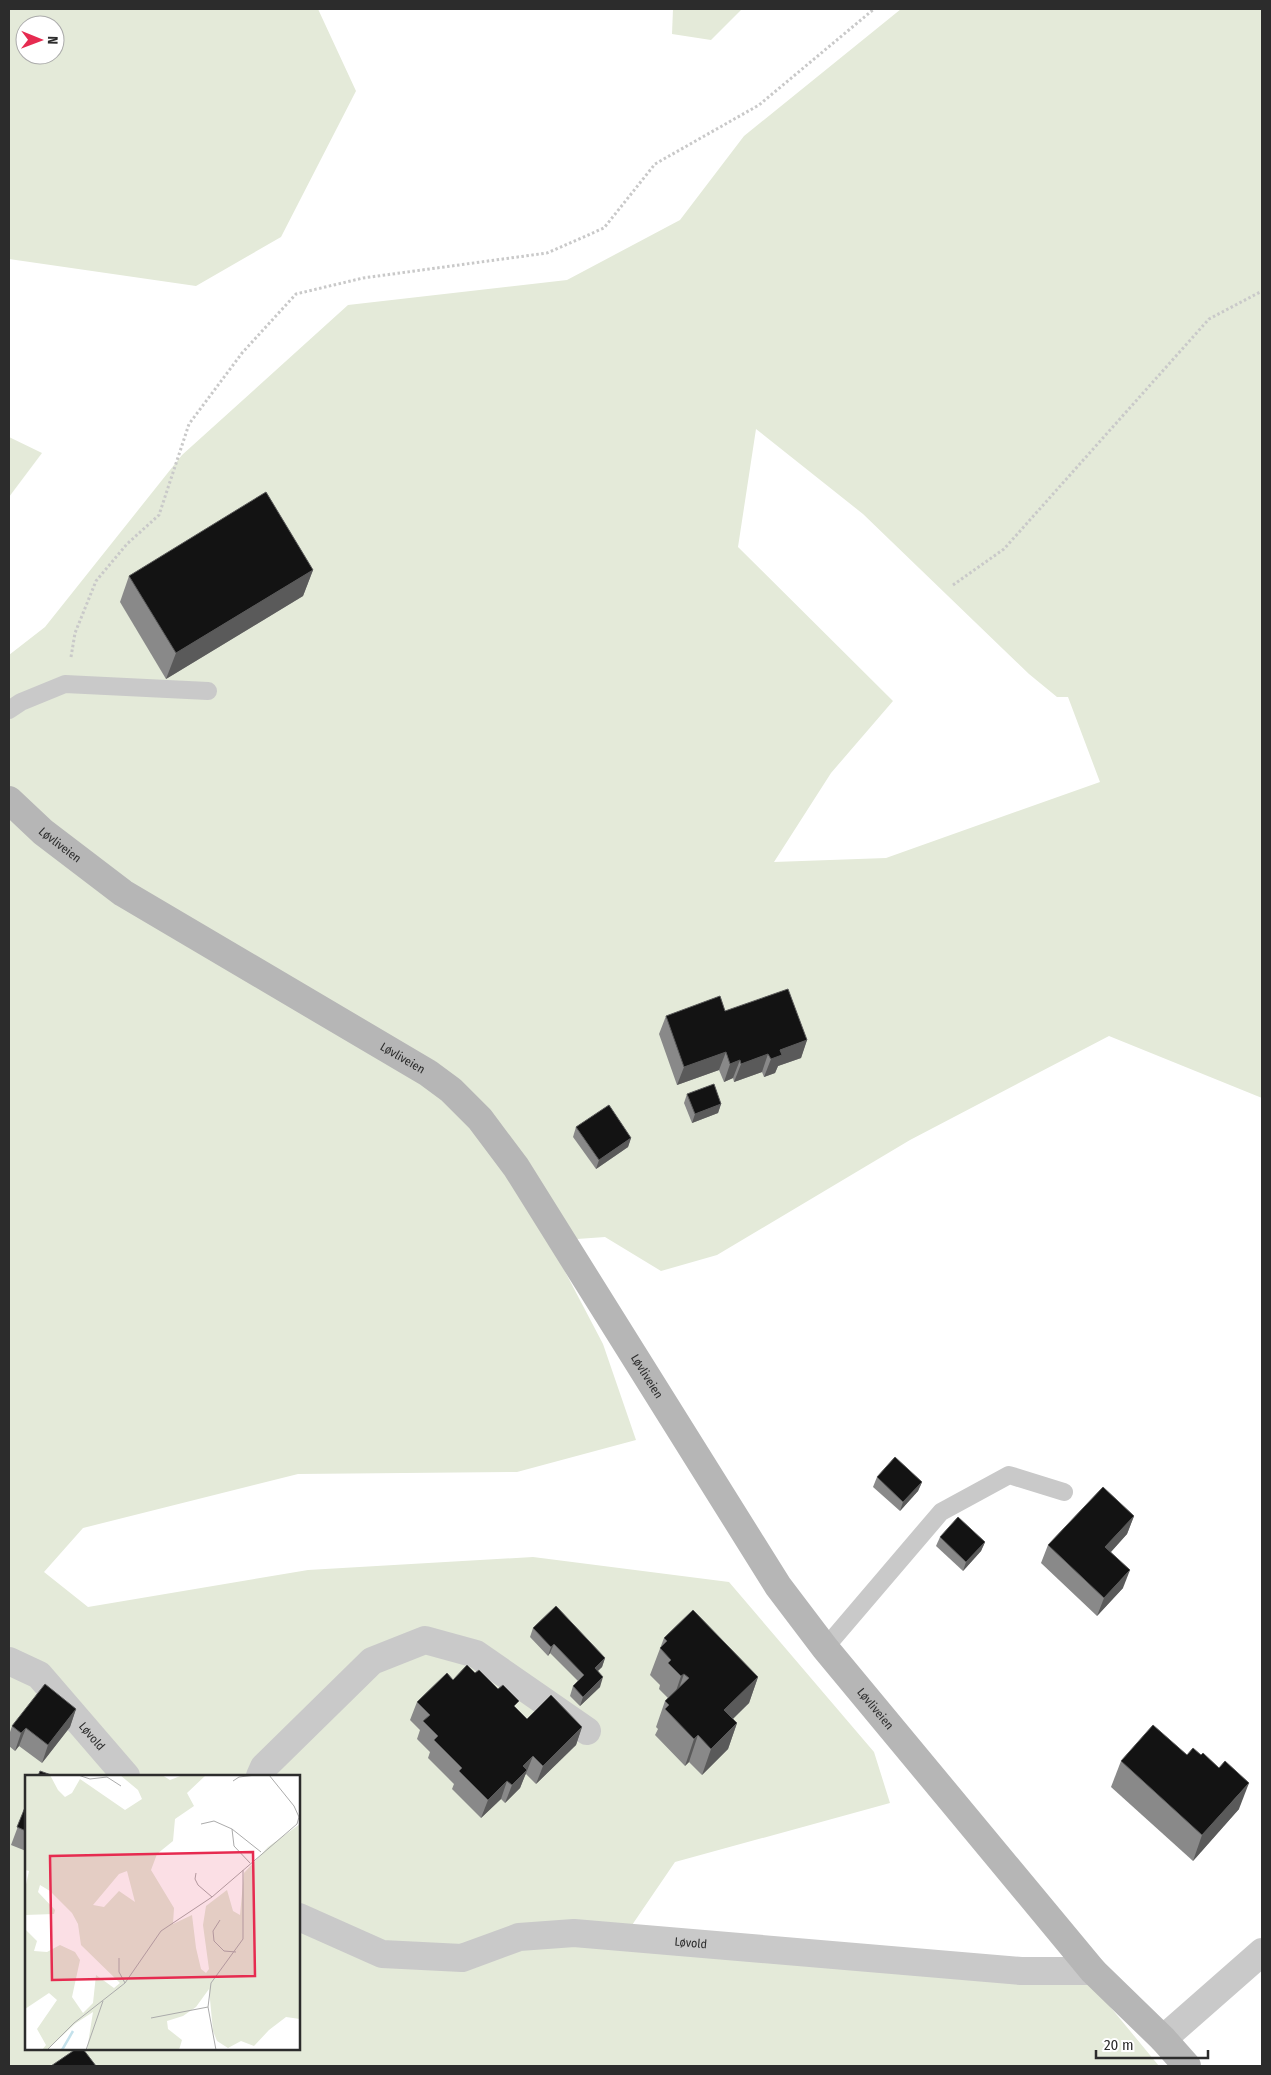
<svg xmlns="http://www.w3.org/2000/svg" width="1271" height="2075" viewBox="0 0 1271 2075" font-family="'Fira Sans Condensed',sans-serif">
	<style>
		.green { fill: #e4ead9; fill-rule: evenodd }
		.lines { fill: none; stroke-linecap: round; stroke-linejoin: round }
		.path { stroke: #c9c9c9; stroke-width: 3; stroke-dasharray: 2.5 2.5; stroke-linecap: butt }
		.service { stroke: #c9c9c9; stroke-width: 18 }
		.minor { stroke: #c9c9c9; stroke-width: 28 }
		.secondary { stroke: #b6b6b6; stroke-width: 28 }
		.wall { fill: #898989 }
		.shaded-wall { fill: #5a5a5a }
		.building { fill: #131313; stroke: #5a5a5a }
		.labels { text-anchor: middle; stroke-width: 5; stroke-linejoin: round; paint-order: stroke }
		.street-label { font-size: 12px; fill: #2c2c2c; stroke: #fff }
		.inset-river { fill: none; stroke: #c4e1eb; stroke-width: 2.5 }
		.inset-road { fill: none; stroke: #ababab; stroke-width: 1 }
		.view { fill: #e62b50; fill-opacity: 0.15; stroke: #e62b50; stroke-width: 2.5 }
		.inset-edge { fill: none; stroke: #2c2c2c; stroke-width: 2.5 }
	</style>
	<rect width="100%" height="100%" fill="#fff"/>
	<g class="green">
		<path d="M9,9H318L356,91L281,237L196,286L9,259ZM25,25H55V55H25Z"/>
		<polygon points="673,9 742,9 711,40 672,34"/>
		<path d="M901,9H1262V1098L1109,1036L910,1140L717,1255L661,1271L605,1237L549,1241L603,1344L636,1440L517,1472L298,1474L83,1528L44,1572L88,1607L308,1570L533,1557L729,1582L874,1752L890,1803L675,1862L630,1928L1079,1969L1159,2066H9V655L45,627L182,455L348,305L567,280L680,220L744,136ZM756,429L863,514L1029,674L1057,697H1068L1100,782L886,858L774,862L831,773L893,701L738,547ZM26,1776H299V2049H26Z"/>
		<polygon points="9,437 42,453 9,497"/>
	</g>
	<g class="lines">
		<g class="path">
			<polyline points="953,585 1004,549 1209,319 1262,291"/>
			<polyline points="71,657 75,633 96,581 127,544 159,515 189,424 242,353 296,294 363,278 547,253 604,228 655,164 759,105 874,9"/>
		</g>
		<g class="service">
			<polyline points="9,710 21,702 65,684 208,691"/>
			<polyline points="825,1648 941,1512 1009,1475 1064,1492"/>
		</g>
		<g class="minor">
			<path id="s1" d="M9,1661L39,1675L126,1776"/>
			<polyline points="260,1776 264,1767 372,1661 425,1640 476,1654 587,1731"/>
			<path id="s2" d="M299,1917L382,1954L462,1958L519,1937L574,1933L1021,1971H1093"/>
			<polyline points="1163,2039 1262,1952"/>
		</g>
		<path class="secondary" id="s3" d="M9,800L43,832L123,893L428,1073L451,1090L480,1119L516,1167L778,1586L825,1648L1093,1971L1163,2039L1187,2066"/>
	</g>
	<g class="wall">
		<polygon points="313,570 303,596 166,679 120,602 129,576"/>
		<polygon points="725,1011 807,1040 801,1058 778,1066 775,1073 764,1077 762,1072 734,1082 733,1078 724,1082 719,1070 677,1085 659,1034 666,1016"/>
		<polygon points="687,1094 721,1104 718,1113 692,1123 684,1103"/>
		<polygon points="576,1127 631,1138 628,1147 596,1169 573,1137"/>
		<polygon points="877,1477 922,1482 918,1491 900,1511 873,1487"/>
		<polygon points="1134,1516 1127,1534 1111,1552 1123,1588 1097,1616 1041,1563 1048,1545"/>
		<polygon points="940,1537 985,1542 981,1551 963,1571 936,1546"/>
		<polygon points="533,1628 605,1658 602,1667 597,1671 600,1687 580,1706 570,1696 573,1686 578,1681 550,1653 548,1656 530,1637"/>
		<polygon points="664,1638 758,1677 749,1703 733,1719 737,1723 728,1749 702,1775 689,1762 685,1766 655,1735 658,1729 656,1727 665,1701 668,1698 659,1689 660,1685 650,1675"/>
		<polygon points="453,1680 516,1708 527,1719 582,1727 576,1745 536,1784 526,1774 525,1775 520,1788 505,1803 501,1799 481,1818 452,1789 454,1784 428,1758 430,1752 417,1739 420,1730 410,1720 417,1702"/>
		<polygon points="76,1709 70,1727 42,1763 19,1746 15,1751 9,1746 9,1735 12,1726"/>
		<polygon points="1121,1761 1239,1809 1193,1861 1111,1787"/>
		<polygon points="26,1805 26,1851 11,1845"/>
	</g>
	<g class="shaded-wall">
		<polygon points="313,570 303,596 166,679 176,653"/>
		<polygon points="807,1040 801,1058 778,1066 775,1073 764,1077 771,1059 780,1050"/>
		<polygon points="726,1052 719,1070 677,1085 684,1067"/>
		<polygon points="768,1054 762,1072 734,1082 741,1064"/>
		<polygon points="740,1060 733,1078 724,1082 730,1064"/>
		<polygon points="721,1104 718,1113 692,1123 695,1114"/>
		<polygon points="631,1138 628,1147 596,1169 599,1160"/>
		<polygon points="922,1482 918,1491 900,1511 903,1502"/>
		<polygon points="1134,1516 1127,1534 1099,1565 1105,1547"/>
		<polygon points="985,1542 981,1551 963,1571 966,1562"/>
		<polygon points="1130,1570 1123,1588 1097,1616 1104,1598"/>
		<polygon points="554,1644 550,1653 548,1656 551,1647"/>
		<polygon points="605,1658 602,1667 591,1678 595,1668"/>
		<polygon points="684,1674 675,1700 672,1703 681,1676"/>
		<polygon points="603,1677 600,1687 580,1706 583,1697"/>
		<polygon points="758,1677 749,1703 715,1736 724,1710"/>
		<polygon points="76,1709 70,1727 42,1763 48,1745"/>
		<polygon points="737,1723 728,1749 702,1775 711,1749"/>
		<polygon points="582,1727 576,1745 536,1784 543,1766"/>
		<polygon points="26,1728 19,1746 15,1751 21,1733"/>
		<polygon points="698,1735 689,1762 685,1766 694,1739"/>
		<polygon points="533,1756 520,1788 505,1803 512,1785 523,1766"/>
		<polygon points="507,1781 501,1799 481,1818 488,1800"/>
		<polygon points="1249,1783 1239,1809 1193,1861 1202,1835"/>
	</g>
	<g class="building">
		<polygon points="266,492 313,570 176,653 129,576"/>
		<polygon points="788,989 807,1040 780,1050 782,1055 771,1059 768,1054 741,1064 740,1060 730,1064 726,1052 684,1067 666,1016 720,996 725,1011"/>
		<polygon points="714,1084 721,1104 695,1114 687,1094"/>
		<polygon points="609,1105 631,1138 599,1160 576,1127"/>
		<polygon points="895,1457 922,1482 903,1502 877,1477"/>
		<polygon points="1103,1487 1134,1516 1105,1547 1130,1570 1104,1598 1048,1545"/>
		<polygon points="958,1517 985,1542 966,1562 940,1537"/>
		<polygon points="556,1606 605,1658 595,1668 603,1677 583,1697 573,1686 584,1675 554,1644 551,1647 533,1628"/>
		<polygon points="693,1610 758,1677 724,1710 737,1723 711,1749 698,1735 694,1739 665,1709 669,1705 665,1701 689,1678 684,1674 681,1676 668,1663 671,1660 660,1648 667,1641 664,1638"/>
		<polygon points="467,1665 475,1673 479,1670 498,1689 503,1685 519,1701 514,1706 527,1719 551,1695 582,1727 543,1766 533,1756 523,1766 527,1770 512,1785 507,1781 488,1800 459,1771 462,1768 434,1740 438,1736 423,1721 430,1715 417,1702 447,1673 453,1680"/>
		<polygon points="45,1684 76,1709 48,1745 26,1728 21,1733 12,1726"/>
		<polygon points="1153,1725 1187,1755 1193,1748 1201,1755 1203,1753 1219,1768 1225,1761 1249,1783 1202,1835 1121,1761"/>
		<polygon points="40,1771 54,1776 38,1776"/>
		<polygon points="26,1805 26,1831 17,1827"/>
		<polygon points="76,2049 83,2049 96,2066 51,2066"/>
	</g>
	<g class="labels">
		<g class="street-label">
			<text dy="4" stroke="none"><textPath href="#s3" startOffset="68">Løvliveien</textPath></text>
			<text dy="4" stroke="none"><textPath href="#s3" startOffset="472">Løvliveien</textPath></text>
			<text dy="4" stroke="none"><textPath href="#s3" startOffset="878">Løvliveien</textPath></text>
			<text dy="4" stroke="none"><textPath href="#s3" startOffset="1282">Løvliveien</textPath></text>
			<text dy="4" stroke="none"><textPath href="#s1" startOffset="114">Løvold</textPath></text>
			<text dy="4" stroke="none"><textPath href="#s2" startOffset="404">Løvold</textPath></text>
		</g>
	</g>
	<g transform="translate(25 1775)">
		<rect width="275" height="275" fill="#fff"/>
		<path d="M0,0H25L33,15L40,22L47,18L55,4L100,35L117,24L113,15L95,0H137L145,5L158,0H181L162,18L169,31L150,44L148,66L132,79L126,95L149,133L148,149L167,140L171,173L176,194L181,198L184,194L178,150L181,131L202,115L208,136L215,140L219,98L243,72L275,49V244L261,242L244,255L229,271L216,266L203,273L192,266L188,256L184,214L171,232L158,241L142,246L143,254L157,265L154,275H62L68,237L51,248L22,275H17L21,270L12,254L32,225L24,218L0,234V154L12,166L9,176L22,177L35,170L50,177L55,185L47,222L58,238L68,228L71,200L89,213L95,208L56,170L53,149L47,138L25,116L15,110L13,117L30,135L29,139L0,140V114L4,96L0,95ZM102,96L110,127L94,116L79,132L68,130L94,99Z" fill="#e4ead9" fill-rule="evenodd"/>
		<path class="inset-river" d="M37,275L48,256"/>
		<path class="inset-road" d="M53,0L65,4L82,2L96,11M208,6L214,2L231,0M176,49L189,46L207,54L236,77M207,54L209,71L225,88M171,98L170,104L173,110L187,122M195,145L188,156L189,166L199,176L211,177M94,183V197L100,208M126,243L183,232M22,275L49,248L100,208L136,156L187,122L272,49L274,42L269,31L244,0M61,275L78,226M191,275L183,232L186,208L218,164V95"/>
		<path class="view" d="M228,77L230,201L27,205L25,81Z"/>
		<rect width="275" height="275" class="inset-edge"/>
	</g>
	<rect width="1271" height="2075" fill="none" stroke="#2c2c2c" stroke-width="20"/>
	<g transform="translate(40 40) rotate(91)"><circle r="24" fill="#ffffff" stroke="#ababab"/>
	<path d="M0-4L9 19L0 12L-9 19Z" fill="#e62b50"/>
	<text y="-8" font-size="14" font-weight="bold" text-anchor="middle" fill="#2c2c2c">N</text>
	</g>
	<path d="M1096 2050v8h112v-8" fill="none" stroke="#2c2c2c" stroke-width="2.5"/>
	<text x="1104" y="2050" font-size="15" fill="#2c2c2c" stroke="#ffffff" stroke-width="4" paint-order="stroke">20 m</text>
</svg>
